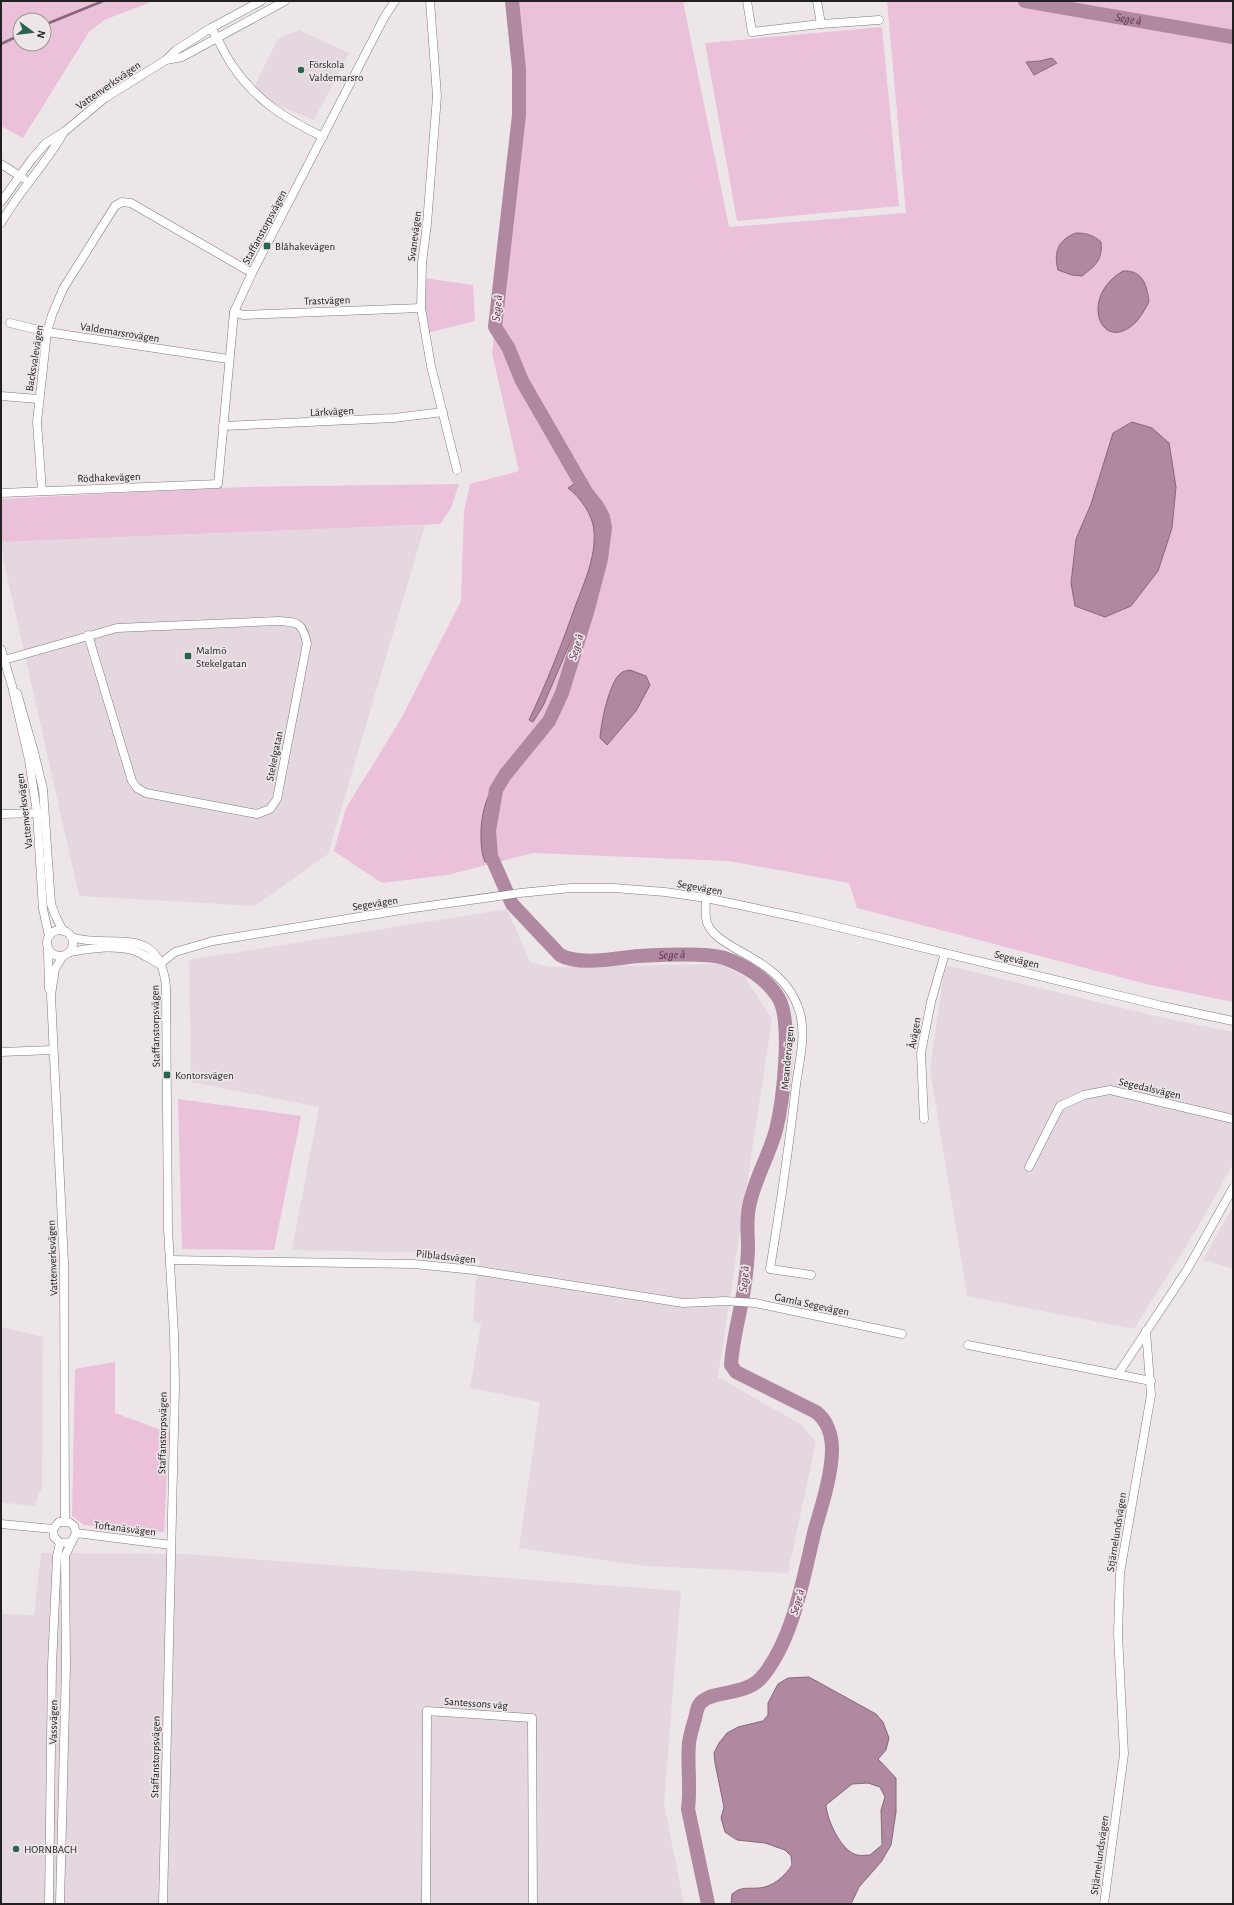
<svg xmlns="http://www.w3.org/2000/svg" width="1234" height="1905" viewBox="0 0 1234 1905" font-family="'Alegreya Sans',sans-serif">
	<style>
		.built { fill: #e5d7df }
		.green { fill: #eac1d8; fill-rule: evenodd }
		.water { fill: #b0889f; stroke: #856979; fill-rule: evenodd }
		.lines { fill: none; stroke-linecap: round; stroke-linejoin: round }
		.stream { stroke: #856979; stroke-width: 2.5 }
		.river { stroke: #b0889f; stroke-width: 14 }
		.minor-casing { stroke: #7f797c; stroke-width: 9 }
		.minor { stroke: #fff; stroke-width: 8 }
		.poi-dot { fill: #2a624b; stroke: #ece6e9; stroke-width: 1.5 }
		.labels { text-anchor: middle; stroke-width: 3.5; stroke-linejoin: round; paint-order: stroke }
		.poi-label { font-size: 11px; fill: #222021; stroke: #ece6e9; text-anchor: start }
		.street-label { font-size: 11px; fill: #222021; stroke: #ece6e9 }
		.water-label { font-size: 12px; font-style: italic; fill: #653051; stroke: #ece6e9 }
	</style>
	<rect width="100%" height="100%" fill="#ece6e9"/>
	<g class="built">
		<polygon points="299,30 349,53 314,120 272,103 254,87 278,39"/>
		<polygon points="425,525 328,854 255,906 79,896 1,549 1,542"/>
		<polygon points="507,909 530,962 550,967 721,964 745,977 772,1019 718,1377 802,1425 816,1442 788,1573 645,1566 519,1548 540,1402 470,1388 481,1323 473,1322 476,1280 480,1260 436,1253 292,1250 319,1107 191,1082 189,960"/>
		<polygon points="945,965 1160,1017 1233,1032 1233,1164 1198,1227 1134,1329 967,1296 930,1069"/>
		<polygon points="1233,1206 1233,1269 1203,1260"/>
		<polygon points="1,1327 43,1337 42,1491 39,1491 35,1507 1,1502"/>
		<polygon points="41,1553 185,1554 681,1591 664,1803 684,1904 1,1904 1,1614 34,1615"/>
	</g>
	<g class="green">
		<path d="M1,1H148L149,3L104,20L89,32L23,138L1,126ZM20,20H44V44H20Z"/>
		<polygon points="512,1 683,1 729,227 906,213 887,1 1233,1 1233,1002 1146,984 857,908 849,883 729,861 533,853 447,875 382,883 334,851 346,808 401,719 461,601 464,511 470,484 519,471 492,353 519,115 519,69"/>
		<polygon points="882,27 899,206 737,221 705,43"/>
		<polygon points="424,278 473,285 475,321 427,333"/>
		<polygon points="459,484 451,508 440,524 1,542 1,499 244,487"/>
		<polygon points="178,1099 301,1116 274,1250 182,1249"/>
		<polygon points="115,1362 115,1413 169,1433 164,1532 84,1525 72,1516 75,1369"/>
	</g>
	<g class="water">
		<polygon points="1052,58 1057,63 1034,75 1026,62 1040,61"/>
		<path d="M1076,233C1087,233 1093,235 1101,242C1103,260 1095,266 1082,276L1072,275L1058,270C1053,252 1059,239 1076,233Z"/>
		<path d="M1123,271C1143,270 1147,285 1149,302C1145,309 1141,317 1135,323C1101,355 1078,297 1123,271Z"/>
		<polygon points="1132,422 1152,428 1169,443 1176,487 1172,528 1158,571 1131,606 1105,617 1075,606 1071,583 1076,539 1091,504 1113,433"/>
		<path d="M575,483L599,517L600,545L585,601L570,643L543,706L533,722L529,720C547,682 562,644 576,604C585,581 596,556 594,531C593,515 580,497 568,488Z"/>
		<path d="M630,670L646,676L650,685L636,711L607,745L600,738C601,723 609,682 621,673C623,671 627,671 630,670Z"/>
		<path d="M505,765L508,767C487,798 479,825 489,862H485C482,855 481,846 481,838C480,810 490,788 505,765Z"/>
		<path d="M809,1677L876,1714L883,1722L889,1738L886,1750L878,1759L896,1778V1812L891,1845L881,1862L859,1887L851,1904H731L732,1894C742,1886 747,1889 759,1888C773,1887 785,1876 792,1865L791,1856L785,1850L765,1843L737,1840L725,1832L721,1818L724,1807L715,1763L714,1753L719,1743L727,1733L738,1727L763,1721L768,1715V1703L778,1684L788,1678ZM868,1783L880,1787L885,1797L881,1810L882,1845L870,1855C866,1855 861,1856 857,1855C841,1851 827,1820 826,1805L852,1784Z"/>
	</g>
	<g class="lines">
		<g class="stream">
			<polyline points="44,25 103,1"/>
			<polyline points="1,44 20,35"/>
		</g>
		<g class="river">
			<path id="s1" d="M512,1L519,69V115L495,327L508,347L522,381L586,492L597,506L603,517L605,528L601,559L588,609L562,693L549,721L505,775L496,790L489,831L491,856L512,904L560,955C580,966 616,958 638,956C658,955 706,952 724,958C744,965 766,978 778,997C793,1020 783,1102 776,1130C769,1156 754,1180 749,1207C746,1221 748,1233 748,1247C748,1256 747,1265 746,1274C743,1305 733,1334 731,1365L736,1372L816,1412C827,1420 832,1435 832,1449C832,1474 822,1505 815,1529C804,1575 793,1642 761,1678C744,1697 709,1689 699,1705C696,1710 696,1717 694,1722C692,1729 690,1736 689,1743C687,1765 691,1787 688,1809L708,1904"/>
			<path id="s2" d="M1025,1L1233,37"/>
		</g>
		<defs>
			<g id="minor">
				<polyline points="430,1 437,96 427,224 422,263 421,308 431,366 457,470"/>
				<polyline points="747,1 752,32 821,24 879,20"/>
				<polyline points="817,1 821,24"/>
				<path d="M211,28C219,40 224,53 232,65C256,101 286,119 323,137"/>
				<polyline points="166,60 182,57 285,1"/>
				<polyline points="1,164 23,178"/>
				<polyline points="1,202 32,159 46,143 64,132 105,98 166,60 176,50 211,28 261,1"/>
				<path d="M1,223C19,191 46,164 64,132"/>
				<polyline points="234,312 243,315 421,308"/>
				<polyline points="10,323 47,332 228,359"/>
				<polyline points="1,396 38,399"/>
				<polyline points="223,426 394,418 443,412"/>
				<polyline points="42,491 37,422 47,332 52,315 63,289 115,206 122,202 131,203 252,273"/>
				<polyline points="1,493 218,484 234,312 252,273 385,16 395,1"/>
				<polyline points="1,649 12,686 29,760 37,813 43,909 49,936"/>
				<path d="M4,660L117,628L278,621C299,622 302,623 307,643L277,799L270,809L257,814L146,793L137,788L132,781L88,635"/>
				<polyline points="17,693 34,752 43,789 51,904 56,917 63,931"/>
				<polyline points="1,814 41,813"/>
				<path d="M706,898C706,907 704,917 708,925C714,937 727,943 738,950C764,964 790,980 799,1010C807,1033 799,1062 796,1085C789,1147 780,1208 770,1269L811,1275"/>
				<circle cx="60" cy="943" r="13"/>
				<path d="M71,937C112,950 160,922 166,987L168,1229L174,1333L175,1385L163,1904"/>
				<polyline points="48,950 49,989"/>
				<path d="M70,952C88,948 116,945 135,951C143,954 151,960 160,964"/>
				<polyline points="63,956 55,969 51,995 64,1263 65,1521"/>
				<polyline points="160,964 175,952 213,941 407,909 520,893 571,888 614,888 665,892 706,898 801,918 1162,1006 1233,1021"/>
				<polyline points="1,1052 53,1050"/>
				<polyline points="924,1119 921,1053 931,1002 945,953"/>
				<polyline points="1029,1167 1060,1106 1084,1095 1110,1090 1233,1119"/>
				<polyline points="170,1260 414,1264 474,1270 683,1303 725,1301 755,1303 902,1334"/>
				<polyline points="968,1345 1151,1381"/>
				<polyline points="1118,1374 1187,1270 1233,1188"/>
				<polyline points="1,1524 53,1529"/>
				<polyline points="76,1533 171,1545"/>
				<polyline points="49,1904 52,1665 57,1556 60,1543"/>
				<polyline points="60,1904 66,1665 65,1556 76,1533 74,1526 69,1522 59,1522 53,1529 54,1537 60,1543 71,1542"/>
				<polyline points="426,1904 427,1711 532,1718 533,1904"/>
				<polyline points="1104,1904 1124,1754 1118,1634 1120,1573 1151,1395 1146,1331"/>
			</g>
		</defs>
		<use href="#minor" class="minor-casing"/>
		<use href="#minor" class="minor"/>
	</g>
	<g class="poi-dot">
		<circle cx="301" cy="70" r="4"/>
		<rect x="263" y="242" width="8" height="8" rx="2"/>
		<rect x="184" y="652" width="8" height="8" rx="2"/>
		<rect x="163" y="1071" width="8" height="8" rx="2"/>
		<circle cx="16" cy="1849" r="4"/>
	</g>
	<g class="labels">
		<g class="poi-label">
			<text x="309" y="68">Förskola<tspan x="309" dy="13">Valdemarsro</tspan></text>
			<text x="275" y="250">Blåhakevägen</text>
			<text x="196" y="654">Malmö<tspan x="196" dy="13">Stekelgatan</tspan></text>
			<text x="175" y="1079">Kontorsvägen</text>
			<text x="24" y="1853">HORNBACH</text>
		</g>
		<g class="street-label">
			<text transform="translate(108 85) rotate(-35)" y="4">Vattenverksvägen</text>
			<text transform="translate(264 227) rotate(-62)" y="4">Staffanstorpsvägen</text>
			<text transform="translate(414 236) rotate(-83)" y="4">Svanevägen</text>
			<text transform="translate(327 300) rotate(-2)" y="4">Trastvägen</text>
			<text transform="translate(120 332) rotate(9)" y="4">Valdemarsrovägen</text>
			<text transform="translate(34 358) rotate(-81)" y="4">Backsvalevägen</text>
			<text transform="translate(332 411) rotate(-3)" y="4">Lärkvägen</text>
			<text transform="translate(109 477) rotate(-2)" y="4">Rödhakevägen</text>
			<text transform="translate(274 756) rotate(-79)" y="4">Stekelgatan</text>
			<text transform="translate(24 811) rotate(-97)" y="4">Vattenverksvägen</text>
			<text transform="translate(700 887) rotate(10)" y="4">Segevägen</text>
			<text transform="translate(375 903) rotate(-9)" y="4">Segevägen</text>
			<text transform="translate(1017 959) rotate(14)" y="4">Segevägen</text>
			<text transform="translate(155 1026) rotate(-91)" y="4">Staffanstorpsvägen</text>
			<text transform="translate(914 1033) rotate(-80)" y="4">Åvägen</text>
			<text transform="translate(787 1058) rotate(-85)" y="4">Meandervägen</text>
			<text transform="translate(1150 1088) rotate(13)" y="4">Segedalsvägen</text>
			<text transform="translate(446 1256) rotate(6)" y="4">Pilbladsvägen</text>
			<text transform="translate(52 1258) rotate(-92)" y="4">Vattenverksvägen</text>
			<text transform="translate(812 1304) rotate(12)" y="4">Gamla Segevägen</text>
			<text transform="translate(162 1433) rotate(-89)" y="4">Staffanstorpsvägen</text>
			<text transform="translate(125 1528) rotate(7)" y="4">Toftanäsvägen</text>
			<text transform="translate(1116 1532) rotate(-81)" y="4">Stjärnelundsvägen</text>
			<text transform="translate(476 1703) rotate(4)" y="4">Santessons väg</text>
			<text transform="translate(53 1722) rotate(-89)" y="4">Vassvägen</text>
			<text transform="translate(155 1757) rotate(-89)" y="4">Staffanstorpsvägen</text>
			<text transform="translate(1099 1855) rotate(-82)" y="4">Stjärnelundsvägen</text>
		</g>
		<g class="water-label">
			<text dy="4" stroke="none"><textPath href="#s2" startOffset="105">Sege å</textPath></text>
			<text transform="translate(497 308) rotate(-84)" y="4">Sege å</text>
			<text transform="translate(576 647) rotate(-72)" y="4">Sege å</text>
			<text dy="4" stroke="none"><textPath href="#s1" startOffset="1149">Sege å</textPath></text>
			<text transform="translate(744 1279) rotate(-84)" y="4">Sege å</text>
			<text transform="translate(797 1602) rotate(-73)" y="4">Sege å</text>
		</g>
	</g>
	<rect width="1234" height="1905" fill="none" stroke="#222021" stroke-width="4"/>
	<g transform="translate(32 32) rotate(105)"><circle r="19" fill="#ece6e9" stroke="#9b9799"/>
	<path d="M0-3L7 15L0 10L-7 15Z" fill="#2a624b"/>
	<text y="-6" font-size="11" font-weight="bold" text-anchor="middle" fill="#222021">N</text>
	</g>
</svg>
